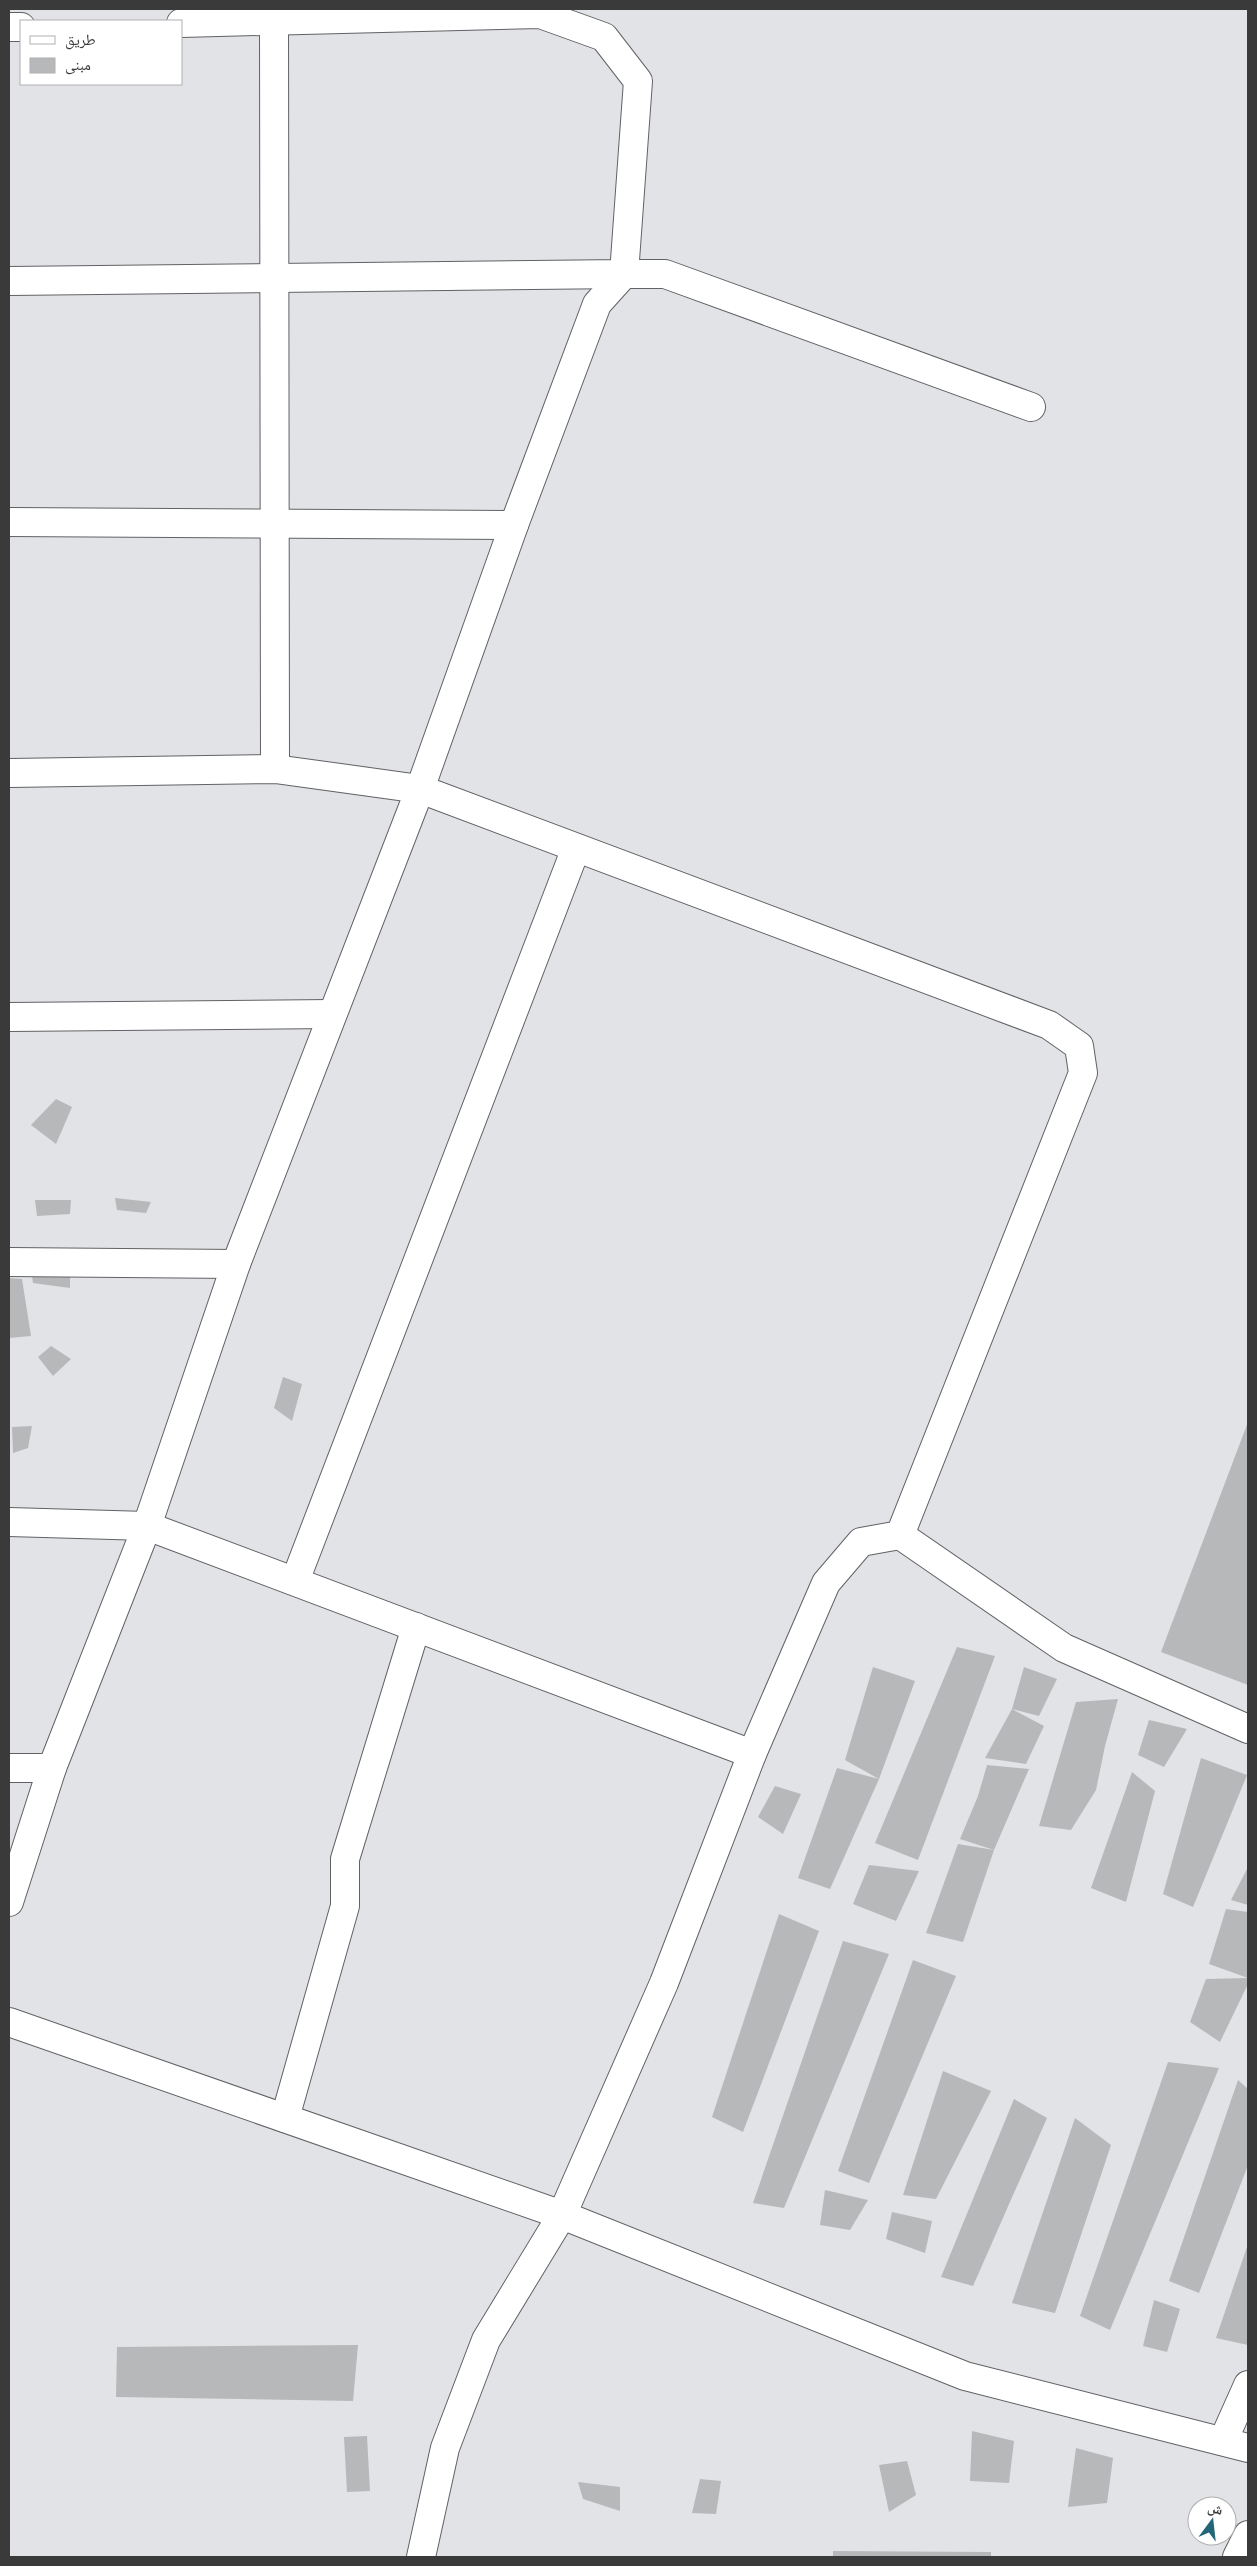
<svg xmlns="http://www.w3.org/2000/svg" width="1257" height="2566" viewBox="0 0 1257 2566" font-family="Arial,'Noto Naskh Arabic',sans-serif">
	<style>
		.building { fill: #b7b8ba }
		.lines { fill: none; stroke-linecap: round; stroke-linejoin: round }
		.minor-casing { stroke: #616265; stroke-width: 30 }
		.minor { stroke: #fff; stroke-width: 28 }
	</style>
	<rect width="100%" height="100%" fill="#e2e3e6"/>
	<g class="building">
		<polygon points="56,1099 72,1107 56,1144 31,1125"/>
		<polygon points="115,1198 151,1202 146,1213 117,1210"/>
		<polygon points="35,1200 71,1200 70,1214 37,1216"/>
		<polygon points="31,1269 70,1275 70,1288 33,1283"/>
		<polygon points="9,1278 22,1279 31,1336 9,1338"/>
		<polygon points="51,1346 71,1359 53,1376 38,1357"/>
		<polygon points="283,1377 302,1384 292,1421 274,1408"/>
		<polygon points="1248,1422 1248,1685 1161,1652"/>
		<polygon points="32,1426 28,1448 13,1453 12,1427"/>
		<polygon points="957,1647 995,1656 918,1860 875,1843"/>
		<polygon points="873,1667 915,1681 879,1779 830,1889 798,1878 837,1768 879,1779 845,1760"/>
		<polygon points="1024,1667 1057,1679 1039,1716 1012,1709 1044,1726 1026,1764 985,1758 1012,1709"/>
		<polygon points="1118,1699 1105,1746 1096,1790 1071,1830 1039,1826 1076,1702"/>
		<polygon points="1149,1720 1187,1729 1164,1767 1138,1755"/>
		<polygon points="1201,1758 1247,1775 1193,1907 1163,1894"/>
		<polygon points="987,1765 1029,1769 994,1850 960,1839 978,1796"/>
		<polygon points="1132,1772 1155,1791 1126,1902 1091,1888"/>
		<polygon points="775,1786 801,1794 783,1834 758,1817"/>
		<polygon points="958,1844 994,1850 963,1942 926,1933"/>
		<polygon points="869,1865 919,1871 896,1921 853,1904"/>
		<polygon points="1248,1867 1248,1905 1231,1900"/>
		<polygon points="1226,1909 1248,1912 1248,1978 1209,1964"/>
		<polygon points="779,1914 819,1931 743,2132 712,2117"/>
		<polygon points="843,1941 889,1954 784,2208 753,2203"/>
		<polygon points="913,1960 956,1976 869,2183 838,2171"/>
		<polygon points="1248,1978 1248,1984 1220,2042 1190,2022 1206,1979"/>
		<polygon points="1168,2062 1219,2068 1110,2330 1080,2316"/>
		<polygon points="943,2071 991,2091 936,2199 903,2195"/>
		<polygon points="1238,2080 1248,2089 1248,2165 1199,2293 1169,2281"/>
		<polygon points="1014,2099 1047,2118 973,2286 941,2277"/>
		<polygon points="1075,2118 1111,2145 1055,2313 1012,2303"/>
		<polygon points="825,2190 868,2200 850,2230 820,2225"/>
		<polygon points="892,2212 932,2221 925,2253 886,2239"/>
		<polygon points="1248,2244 1248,2345 1216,2338"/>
		<polygon points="1154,2300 1180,2309 1167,2352 1143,2346"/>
		<polygon points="358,2345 353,2401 116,2397 117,2347"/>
		<polygon points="972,2431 1014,2441 1009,2483 970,2481"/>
		<polygon points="367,2436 370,2491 347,2492 344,2437"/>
		<polygon points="1076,2448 1113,2458 1107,2503 1068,2507"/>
		<polygon points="907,2461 916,2495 889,2512 879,2465"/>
		<polygon points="700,2479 721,2481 716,2514 692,2513"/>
		<polygon points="578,2482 620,2487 620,2511 583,2499"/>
		<polygon points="833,2551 991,2552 991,2557 833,2557"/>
	</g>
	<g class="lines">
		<defs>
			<g id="minor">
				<polyline points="274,21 275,769"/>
				<polyline points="9,27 21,27"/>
				<polyline points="9,281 624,274 638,81 604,37 540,14 181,23"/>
				<polyline points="9,522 514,525"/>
				<polyline points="9,773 275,769 420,789 1049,1025 1079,1046 1083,1073 900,1535 861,1542 826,1583 752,1754 664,1983 562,2215 486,2340 445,2448 421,2557"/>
				<polyline points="9,1017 331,1014"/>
				<polyline points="9,1262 236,1264"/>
				<polyline points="9,1522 147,1526 752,1754"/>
				<polyline points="900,1535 1064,1648 1248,1729"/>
				<polyline points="295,1581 576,848"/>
				<polyline points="9,1768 52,1768"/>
				<polyline points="9,1902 52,1768 147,1526 236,1264 420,789 514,525 597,304 624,274 665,274 1031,407"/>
				<polyline points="9,2022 562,2215 965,2376 1248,2448"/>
				<polyline points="285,2118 345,1906 345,1859 416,1627"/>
				<polyline points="1223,2441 1248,2385"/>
				<polyline points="1237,2557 1248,2535"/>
			</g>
		</defs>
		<use href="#minor" class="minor-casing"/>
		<use href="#minor" class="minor"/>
	</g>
	<rect width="1257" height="2566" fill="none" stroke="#3a3a3b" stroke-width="20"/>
	<rect x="20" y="20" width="162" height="65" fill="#ffffff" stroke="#b0b0b1"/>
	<rect x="30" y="36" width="25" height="8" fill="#ffffff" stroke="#b0b0b1"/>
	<text x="65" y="45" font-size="15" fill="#3a3a3b">طريق</text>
	<rect x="30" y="58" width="25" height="15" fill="#b7b8ba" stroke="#b0b0b1"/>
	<text x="65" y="70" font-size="15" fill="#3a3a3b">مبنى</text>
	<g transform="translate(1212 2521) rotate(15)"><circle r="24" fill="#ffffff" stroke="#b0b0b1"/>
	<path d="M0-4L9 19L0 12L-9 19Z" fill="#226678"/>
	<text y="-8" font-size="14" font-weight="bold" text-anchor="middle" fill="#3a3a3b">ش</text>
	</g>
</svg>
